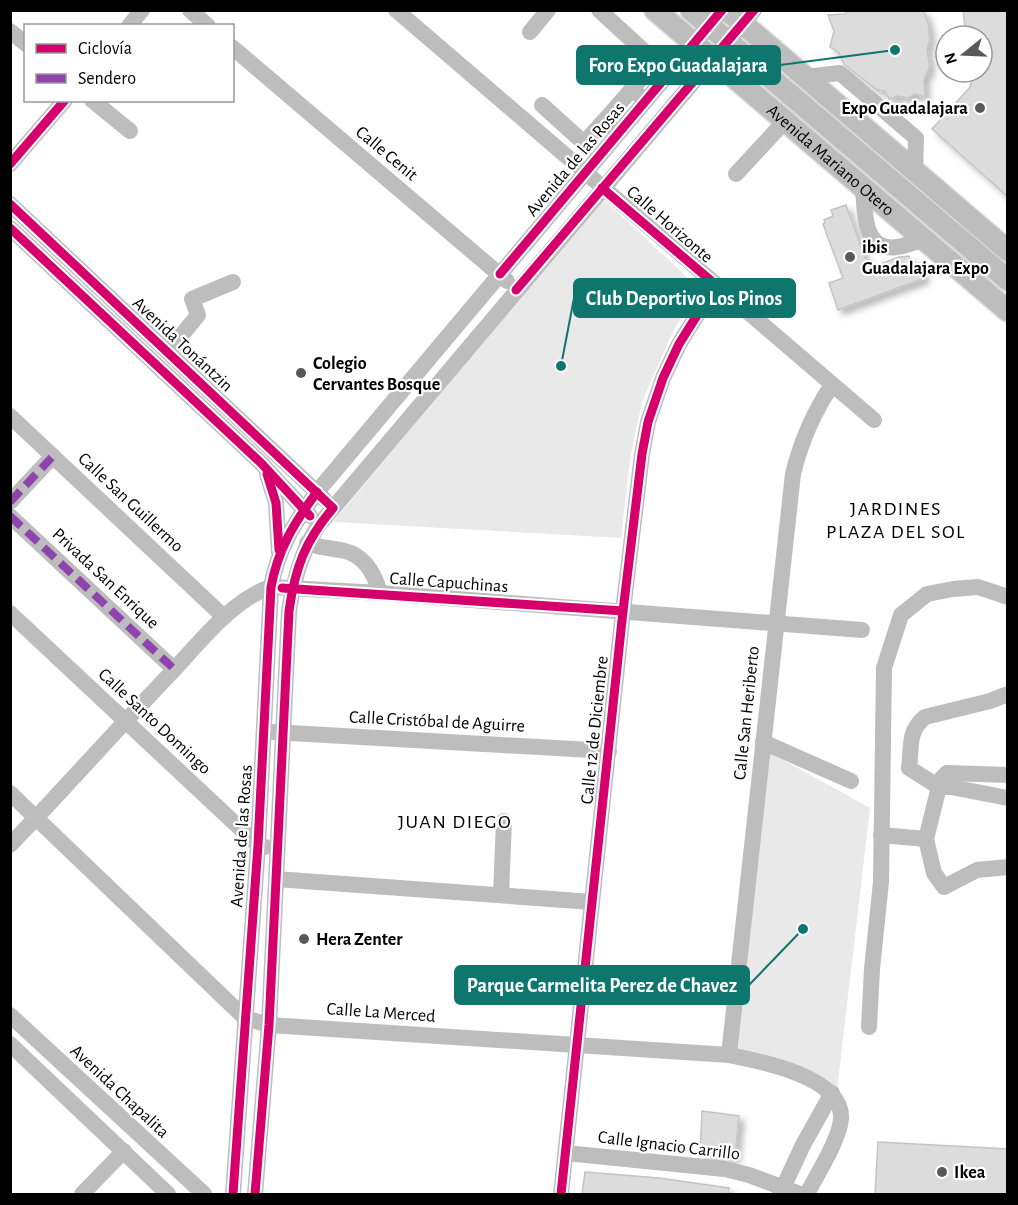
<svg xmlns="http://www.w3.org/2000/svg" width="1018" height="1205" viewBox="0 0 1018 1205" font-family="'Alegreya Sans',sans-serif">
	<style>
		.green { fill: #e9e9e9 }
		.building { fill: #dcdcdc; stroke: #c4c4c4; stroke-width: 1.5; filter: url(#shadow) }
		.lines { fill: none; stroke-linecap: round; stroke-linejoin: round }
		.major-casing { stroke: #dbdbdb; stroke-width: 24 }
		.minor { stroke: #bdbdbd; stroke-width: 16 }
		.major { stroke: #bdbdbd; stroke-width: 21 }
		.quiet { stroke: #8e44ad; stroke-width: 8; stroke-dasharray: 15 8; stroke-linecap: butt }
		.cycleway-casing { stroke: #fff; stroke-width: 13 }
		.cycleway { stroke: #d6006c; stroke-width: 9 }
		.poi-dot { fill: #595959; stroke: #fff; stroke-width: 2 }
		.labels { text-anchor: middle; stroke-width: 4.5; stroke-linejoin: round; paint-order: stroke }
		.poi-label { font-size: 18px; font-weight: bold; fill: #000; stroke: #fff; text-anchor: start }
		.street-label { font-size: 18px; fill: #000; stroke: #fff }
		.neighbourhood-label { font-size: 20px; letter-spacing: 1.5px; fill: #000; stroke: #fff }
		.leader { fill: none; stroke: #0f766e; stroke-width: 2 }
		.callout-dot { fill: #0f766e; stroke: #fff; stroke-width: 2 }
		.callout { fill: #0f766e; stroke: #0f766e; stroke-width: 2 }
		.callout-label { font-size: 20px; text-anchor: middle; font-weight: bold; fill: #fff }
	</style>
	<defs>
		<filter id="shadow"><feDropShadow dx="5" dy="5" stdDeviation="3" flood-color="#0004"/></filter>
	</defs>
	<rect width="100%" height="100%" fill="#fff"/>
	<g class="green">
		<polygon points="603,199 701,290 674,329 642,402 630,459 621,538 333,522"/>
		<polygon points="769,752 870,808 837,1090 738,1050"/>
	</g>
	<g class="building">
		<polygon points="850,10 923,10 928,22 930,39 927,50 930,67 924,79 925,97 915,94 908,98 898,96 889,99 885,91 877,90 868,83 844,64 839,53 830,47 834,31 828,15 844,14"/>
		<polygon points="963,10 1008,10 1008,197 932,129 971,86 970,72 982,72 982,36 966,36"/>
		<polygon points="846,205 869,268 899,257 909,256 912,265 919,263 925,278 838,310 829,283 843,278 823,224 825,223 824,220 833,216 831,210"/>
		<polygon points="702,1111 739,1116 735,1158 700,1153"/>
		<polygon points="878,1142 1008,1149 1008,1194 875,1194"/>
		<polygon points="585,1172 659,1178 729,1188 728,1194 582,1194"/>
	</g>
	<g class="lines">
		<defs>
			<g id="major">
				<path id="s1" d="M655,10L1008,311"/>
				<polyline points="691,10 1008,280"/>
				<polyline points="727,10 1008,251"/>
			</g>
		</defs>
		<use href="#major" class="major-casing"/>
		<g class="minor">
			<polyline points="190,10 208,26"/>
			<polyline points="396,10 874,420"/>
			<polyline points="599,10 669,74"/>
			<polyline points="129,26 142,10"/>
			<polyline points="10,31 26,44"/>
			<polyline points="530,32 548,10"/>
			<polyline points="232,47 507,281"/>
			<polyline points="805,77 840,73 916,138 915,172"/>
			<polyline points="640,96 632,89 656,62"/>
			<polyline points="92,100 130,131"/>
			<polyline points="542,105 584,143 604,121"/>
			<polyline points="612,128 604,121 632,89"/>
			<polyline points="10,164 65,100"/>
			<polyline points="736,174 785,121"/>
			<path d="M863,187C865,210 862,252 897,247C906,246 915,242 924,239"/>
			<polyline points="10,204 324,499"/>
			<polyline points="10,228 261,463 310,516"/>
			<polyline points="168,352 198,315 192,299 233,282"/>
			<polyline points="10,416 224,617"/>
			<polyline points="267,474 276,503 279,552"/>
			<polyline points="10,502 53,456"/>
			<polyline points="10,516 174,669"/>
			<path d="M307,543C320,548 332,548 345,551C365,556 375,575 380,593"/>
			<polyline points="10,613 258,845 265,847"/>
			<path d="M1008,694L990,701L925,717C907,732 912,747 909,768L939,787L942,778L947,773L1008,775"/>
			<polyline points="273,732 609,751"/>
			<polyline points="763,742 851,781"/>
			<path d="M10,793L245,1018L269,1025L729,1055C760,1061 844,1077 841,1119C839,1141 817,1174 807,1194"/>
			<polyline points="881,835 926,839 934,873 944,887 977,870 1008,867"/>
			<polyline points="926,839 939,787 951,787 1008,798"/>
			<path d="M10,845C65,788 117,729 172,672C199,643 233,599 271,587L380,593L862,630"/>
			<polyline points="276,879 592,902"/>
			<polyline points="501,895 504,821"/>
			<polyline points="10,1015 204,1194"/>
			<polyline points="869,1027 872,969 881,882 884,668 901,615 927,594 953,589 978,587 1008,597"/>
			<polyline points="10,1044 168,1194"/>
			<path d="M729,1055L793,474C801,441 813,413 832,385"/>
			<polyline points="566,1153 725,1169 749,1175 800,1194"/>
			<polyline points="82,1194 124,1151"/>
			<path d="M233,1194L258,845L271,587C278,549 294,523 317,492L722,10"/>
			<path d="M255,1194L269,1025L289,611C294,579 301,553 318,526L754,10"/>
			<polyline points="561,1194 623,611 642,454 648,422 663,378 679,344 716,285"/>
			<polyline points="780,1194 803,1145 832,1093"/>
		</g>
		<use href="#major" class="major"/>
		<g class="quiet">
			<polyline points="10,502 53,456"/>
			<polyline points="10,516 174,669"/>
		</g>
		<defs>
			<g id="cycleway">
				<polyline points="10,164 65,100"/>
				<path d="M10,204L333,508C305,541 295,568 289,611L269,1025L255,1194"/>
				<polyline points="10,228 261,463 310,516"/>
				<polyline points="500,274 722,10"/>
				<polyline points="516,290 754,10"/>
				<polyline points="267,474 276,503 279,550"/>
				<polyline points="282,588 623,611"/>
				<path d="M233,1194L258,845L271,587C278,549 294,523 317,492"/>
				<polyline points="561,1194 623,611 642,454 648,422 663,378 679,344 716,285 602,188"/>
			</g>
		</defs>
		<use href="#cycleway" class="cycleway-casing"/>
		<use href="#cycleway" class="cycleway"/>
	</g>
	<g class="poi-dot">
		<circle cx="980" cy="108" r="6"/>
		<circle cx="850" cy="257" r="6"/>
		<circle cx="301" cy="373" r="6"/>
		<circle cx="304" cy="939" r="6"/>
		<circle cx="942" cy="1172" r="6"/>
	</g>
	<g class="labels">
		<g class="poi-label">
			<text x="968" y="114" text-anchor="end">Expo Guadalajara</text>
			<text x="862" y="253">ibis<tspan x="862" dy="21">Guadalajara Expo</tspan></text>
			<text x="313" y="369">Colegio<tspan x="313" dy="21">Cervantes Bosque</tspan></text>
			<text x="316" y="945">Hera Zenter</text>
			<text x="954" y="1178">Ikea</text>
		</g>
		<g class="street-label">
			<text transform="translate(387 153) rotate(40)" y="6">Calle Cenit</text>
			<text transform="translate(575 159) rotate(-50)" y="6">Avenida de las Rosas</text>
			<text dy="6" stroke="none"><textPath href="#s1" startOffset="231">Avenida Mariano Otero</textPath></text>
			<text transform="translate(670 224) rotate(41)" y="6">Calle Horizonte</text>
			<text transform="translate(183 344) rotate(43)" y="6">Avenida Tonántzin</text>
			<text transform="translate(131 502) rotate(43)" y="6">Calle San Guillermo</text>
			<text transform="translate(106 578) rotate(43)" y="6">Privada San Enrique</text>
			<text transform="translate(449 582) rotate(4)" y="6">Calle Capuchinas</text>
			<text transform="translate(746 713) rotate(-84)" y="6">Calle San Heriberto</text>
			<text transform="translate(155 721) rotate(43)" y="6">Calle Santo Domingo</text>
			<text transform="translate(437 721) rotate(3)" y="6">Calle Cristóbal de Aguirre</text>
			<text transform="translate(594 730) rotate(-84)" y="6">Calle 12 de Diciembre</text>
			<text transform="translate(241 836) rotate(-86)" y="6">Avenida de las Rosas</text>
			<text transform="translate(381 1012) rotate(4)" y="6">Calle La Merced</text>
			<text transform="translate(120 1091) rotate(43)" y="6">Avenida Chapalita</text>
			<text transform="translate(669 1145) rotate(7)" y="6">Calle Ignacio Carrillo</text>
		</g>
		<g class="neighbourhood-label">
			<text x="896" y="515">JARDINES<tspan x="896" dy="23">PLAZA DEL SOL</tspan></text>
			<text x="455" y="828">JUAN DIEGO</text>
		</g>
	</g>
	<path class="leader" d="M895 50L780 65M561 366L574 298M803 929L749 985"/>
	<g class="callout-dot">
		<circle cx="895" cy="50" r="6"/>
		<circle cx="561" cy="366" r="6"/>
		<circle cx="803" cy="929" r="6"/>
	</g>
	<g class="callout">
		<rect x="577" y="46" width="203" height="38" rx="6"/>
		<rect x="574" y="279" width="221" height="38" rx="6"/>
		<rect x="455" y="966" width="294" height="38" rx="6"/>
	</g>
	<g class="callout-label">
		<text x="678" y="72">Foro Expo Guadalajara</text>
		<text x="684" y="305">Club Deportivo Los Pinos</text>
		<text x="602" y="992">Parque Carmelita Perez de Chavez</text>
	</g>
	<rect width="1018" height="1205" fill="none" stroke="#000000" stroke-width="24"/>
	<rect x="24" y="24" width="210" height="78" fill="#ffffff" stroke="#999999" stroke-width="1.5"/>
	<rect x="36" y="44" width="30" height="9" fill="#d6006c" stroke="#999999" stroke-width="1.5"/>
	<text x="78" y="54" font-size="18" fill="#000000">Ciclovía</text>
	<rect x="36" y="74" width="30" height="9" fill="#8e44ad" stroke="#999999" stroke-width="1.5"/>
	<text x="78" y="84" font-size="18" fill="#000000">Sendero</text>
	<g transform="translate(964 54) rotate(252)"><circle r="28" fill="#ffffff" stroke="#999999" stroke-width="1.5"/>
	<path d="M0-4.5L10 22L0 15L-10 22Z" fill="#595959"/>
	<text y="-9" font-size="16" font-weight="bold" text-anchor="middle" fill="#000000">N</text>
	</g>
</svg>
